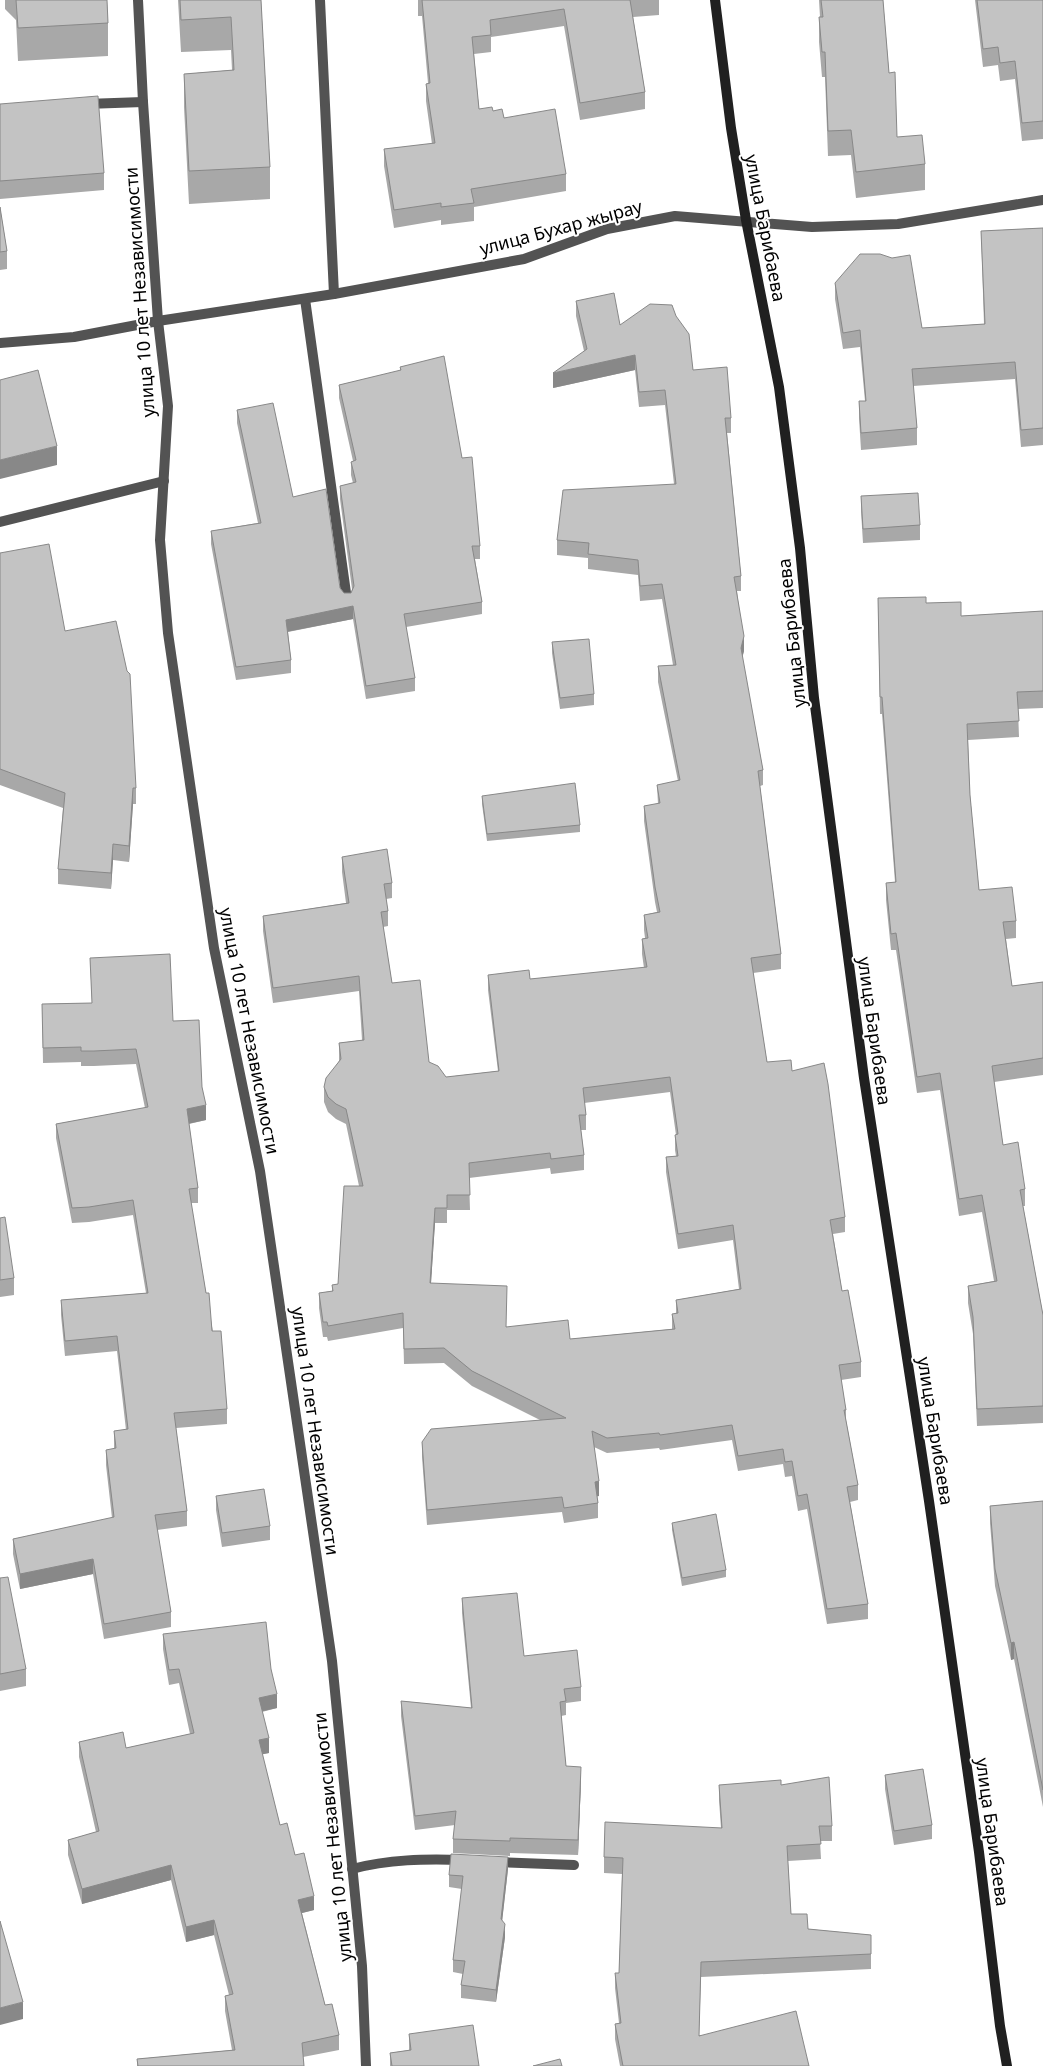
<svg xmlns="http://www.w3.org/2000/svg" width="1043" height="2066" viewBox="0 0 1043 2066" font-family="'Noto Sans',sans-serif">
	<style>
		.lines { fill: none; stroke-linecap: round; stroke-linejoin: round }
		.lane { stroke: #535353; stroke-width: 10 }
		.street { stroke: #535353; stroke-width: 10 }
		.secondary { stroke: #202020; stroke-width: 10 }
		.wall { fill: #a8a8a8; fill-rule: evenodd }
		.shaded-wall { fill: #888 }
		.building { fill: #c3c3c3; stroke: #888; fill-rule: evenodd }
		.labels { text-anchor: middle; stroke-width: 4; stroke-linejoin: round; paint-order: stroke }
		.street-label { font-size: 18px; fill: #000; stroke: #fff }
	</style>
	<rect width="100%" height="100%" fill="#fff"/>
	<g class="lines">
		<g class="lane">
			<polyline points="0,522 164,481"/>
			<polyline points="495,1862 574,1865"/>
			<path d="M352,1869C389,1859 425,1859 463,1860"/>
		</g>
		<g class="street">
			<polyline points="138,0 143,102 158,321 168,406 160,540 168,633 214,948 260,1171 332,1661 362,1966 366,2066"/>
			<polyline points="320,0 334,294"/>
			<polyline points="86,104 143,102"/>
			<polyline points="305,299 347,600"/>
			<polyline points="0,343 74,337 158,321 334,294 524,259 607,229 675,216 812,227 898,224 1043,200"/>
		</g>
		<polyline class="secondary" points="715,0 731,128 746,220 779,387 800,548 814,698 864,1078 929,1501 979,1852 1000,2026 1007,2066"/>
	</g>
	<g class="wall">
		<polygon points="5,0 107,0 108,23 108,56 18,61 16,20 5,9"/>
		<polygon points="178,0 261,0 270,167 270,199 189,204 184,107 184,74 232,70 231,50 181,52"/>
		<polygon points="418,0 659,0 659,15 633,17 645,92 645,109 580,120 564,26 491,37 491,52 474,54 479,109 493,111 504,118 566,174 566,191 474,207 474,221 441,225 441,220 394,228 384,166 384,149 432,144 426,101 426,84 428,83 422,16 418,16"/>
		<polygon points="819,0 883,0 889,73 897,137 925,164 925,190 856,198 851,155 828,156 825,77 822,77 819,42 819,17 820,17"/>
		<polygon points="975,0 1043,0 1043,139 1022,141 1015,79 1000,81 998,65 983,67"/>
		<polygon points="0,104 104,173 104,190 0,199"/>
		<polygon points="0,207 7,251 7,269 0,270"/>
		<polygon points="1043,228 1043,445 1021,447 1015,379 913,386 917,428 917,445 861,450 859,418 859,401 865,401 860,347 843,349 835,299 835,283 922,328 984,324 981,231"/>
		<path d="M576,301L620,325L693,370L731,418V433H727L741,576V591H737L744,651L742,657L763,770V785L760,786L781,954V969L753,973L767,1062L792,1071L845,1217V1232L833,1234L842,1291L861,1362V1377L841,1380L846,1410V1420L858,1485V1500L850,1502L868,1604V1619L827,1624L807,1509L798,1511L792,1476L785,1477L783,1464L738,1471L732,1440L660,1450L659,1448L607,1453L594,1447L599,1496H597L598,1503V1518L564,1523L562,1512L427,1525L422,1457V1442L540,1420L472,1386L444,1363L404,1364L403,1328L328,1341L327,1337H323L319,1308V1293L332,1291V1285L338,1284L359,1186L346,1124L336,1119L328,1112L324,1102V1087L339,1061V1043L362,1040L359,991L273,1003L263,931V916L346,903L342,872V857L392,883V898L386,899L388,911V926L383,927L392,983L429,1062L446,1077L498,1071L488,990V975L530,979L644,968L642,954V939L645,938L644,930V915L657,912L655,902L644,821V806L658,804L657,785L678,781L658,682V666L673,665L662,599L640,601L638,575L588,569V558L557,555V540L674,484L665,405L639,407L635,370L553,388L584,351L576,316ZM670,1092L676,1135H675V1150L676,1156L666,1157V1172L678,1249L733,1240L739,1289L676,1300V1314H672V1329L570,1339L507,1327L431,1283L435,1223H447V1210H470L469,1178L550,1168L551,1174L584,1170V1155L581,1130H586V1115L584,1103Z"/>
		<polygon points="400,367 462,458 480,546 480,559 475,559 482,602 482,614 406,627 415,678 415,691 366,699 353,619 288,632 291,660 291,673 236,680 211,544 211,531 258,523 237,423 237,410 293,497 340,588 344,593 351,593 352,589 340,499 340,486 353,483 351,475 351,462 353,461 339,398 339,385 400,371"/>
		<polygon points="861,496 920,525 920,540 863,543 861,511"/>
		<polygon points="0,553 65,631 136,788 136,804 133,804 129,862 113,860 111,889 58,884 58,869 63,808 0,785"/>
		<polygon points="878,598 926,603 961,616 1043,611 1043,708 1018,709 1019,737 968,740 970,795 979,890 1016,921 1016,938 1006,939 1012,986 1043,982 1043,1075 994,1082 1003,1145 1025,1189 1025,1206 1023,1206 1043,1315 1043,1423 977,1426 973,1334 968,1303 968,1286 994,1281 982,1212 959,1216 940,1090 917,1093 896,950 891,950 886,900 886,883 895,882 882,714 880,714"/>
		<polygon points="552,642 594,694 594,705 560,709 552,653"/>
		<polygon points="482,796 580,825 580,832 487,841 482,804"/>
		<polygon points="90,958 173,1021 202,1087 206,1120 189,1124 198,1188 198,1203 191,1203 206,1293 227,1409 227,1424 176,1428 187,1511 187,1526 157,1530 171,1612 171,1627 104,1639 93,1574 20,1589 13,1554 13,1539 112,1518 106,1465 106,1450 114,1449 114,1431 126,1430 117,1351 65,1356 61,1315 61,1300 146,1293 133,1215 89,1222 72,1223 56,1138 56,1124 145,1108 136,1064 94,1066 81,1066 81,1062 43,1063 42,1004 92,1003"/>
		<polygon points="0,1218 14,1278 14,1295 0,1297"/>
		<polygon points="216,1496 270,1526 270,1540 222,1547 216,1510"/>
		<polygon points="1043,1501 1043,1807 1014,1659 1011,1660 995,1586 990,1523 990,1506"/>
		<polygon points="672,1523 726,1570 726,1577 682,1586 672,1530"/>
		<polygon points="0,1578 26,1669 26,1686 0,1691"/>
		<polygon points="462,1598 524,1656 581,1687 581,1701 566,1703 566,1715 561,1716 566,1766 581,1781 578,1855 510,1853 510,1856 453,1853 453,1839 455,1825 415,1830 401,1716 401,1701 471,1708 462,1613"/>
		<polygon points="163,1634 271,1669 277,1708 262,1712 269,1753 262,1754 280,1825 295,1855 314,1910 302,1913 325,2005 339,2035 339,2050 303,2057 304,2066 137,2066 137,2059 232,2050 225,2011 225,1996 229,1995 214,1935 186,1942 171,1880 82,1904 68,1855 68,1840 96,1832 79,1757 79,1742 126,1748 190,1734 179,1683 169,1685 163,1649"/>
		<polygon points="885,1775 932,1825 932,1839 894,1845 885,1789"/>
		<polygon points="719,1785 781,1785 832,1826 832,1841 820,1841 821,1859 788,1861 791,1914 808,1929 871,1935 871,1969 701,1977 699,2035 809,2066 620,2066 615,2039 615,2024 619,2023 615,1988 615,1973 619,1973 622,1874 604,1873 604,1857 721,1828 719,1800"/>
		<polygon points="508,1869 502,1921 505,1937 496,2002 461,1998 461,1985 463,1974 453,1972 453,1960 462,1889 449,1887 449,1875"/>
		<polygon points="409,2034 479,2066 390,2066 390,2053 409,2050"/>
	</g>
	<g class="shaded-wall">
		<polygon points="635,355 635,370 553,388 553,373"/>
		<polygon points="57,446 57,465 0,479 0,460"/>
		<polygon points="353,606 353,619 286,632 286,620"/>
		<polygon points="744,636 744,651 741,663 741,648"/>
		<polygon points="133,788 133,804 129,862 129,846"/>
		<polygon points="113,844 113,860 111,889 111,873"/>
		<polygon points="206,1105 206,1120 187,1124 187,1109"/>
		<polygon points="435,1208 435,1223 430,1298 430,1283"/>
		<polygon points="599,1481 599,1496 595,1497 595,1482"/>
		<polygon points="93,1559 93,1574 20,1589 20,1574"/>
		<polygon points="1014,1642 1014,1659 1011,1660 1011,1643"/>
		<polygon points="277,1694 277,1708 259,1712 259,1698"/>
		<polygon points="269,1738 269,1753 259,1755 259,1740"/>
		<polygon points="581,1767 581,1781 578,1855 578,1840"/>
		<polygon points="508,1857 508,1869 501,1931 501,1919"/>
		<polygon points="171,1865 171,1880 82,1904 82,1889"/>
		<polygon points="314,1896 314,1910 298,1914 298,1900"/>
		<polygon points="214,1920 214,1935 186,1942 186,1927"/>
		<polygon points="505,1924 505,1937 496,2002 496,1990"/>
		<polygon points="23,2002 23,2019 0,2025 0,2008"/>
	</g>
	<g class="building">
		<polygon points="16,0 107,0 108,23 18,28"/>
		<polygon points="180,0 261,0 270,167 189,171 184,74 234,70 231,17 181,20"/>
		<polygon points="422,0 630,0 645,92 580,103 564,9 490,20 491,35 472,37 479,109 492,107 493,111 502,109 504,118 555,109 566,174 471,189 474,203 441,207 441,203 394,210 384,149 435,143 426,84 430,83"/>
		<polygon points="821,0 883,0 889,73 895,72 897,137 922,135 925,164 856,172 851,130 828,131 825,52 822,52 819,17 823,17"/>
		<polygon points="977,0 1043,0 1043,121 1022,123 1015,61 1000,63 998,47 983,49"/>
		<polygon points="98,96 104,173 0,181 0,104"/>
		<polygon points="0,207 7,251 0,252"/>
		<polygon points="1043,228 1043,428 1021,430 1015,362 912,369 917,428 861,433 859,401 866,401 860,330 843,333 835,283 860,254 880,254 892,258 910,255 922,328 985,324 981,231"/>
		<path d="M614,293L620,325L650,304L672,305L676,316L689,334L693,370L727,367L731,418H725L741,576L734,577L744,636L741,648L763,770L758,771L781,954L751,958L767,1062L791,1060L792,1071L824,1063L828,1084L845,1217L830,1220L842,1291L848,1290L861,1362L839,1365L846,1410H844L858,1485L847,1487L868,1604L827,1609L807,1494L798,1496L792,1461L785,1462L783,1449L738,1456L732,1425L660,1435L659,1433L607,1438L592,1431L599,1481L595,1482L598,1503L564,1508L562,1497L427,1510L422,1442L431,1429L566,1418L472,1371L444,1348L404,1349L403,1313L328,1326L327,1322H323L319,1293L333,1291L332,1285L338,1284L344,1186H363L346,1109L336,1104L328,1097L324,1087L326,1078L341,1059L339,1043L364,1040L359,976L273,988L263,916L349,903L342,857L387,849L392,883L384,884L388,911L381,912L392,983L420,980L429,1062L438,1066L446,1077L499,1071L488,975L529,970L530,979L647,967L642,939L648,938L644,915L660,912L655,887L644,806L660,803L657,785L680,780L658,666L676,665L662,584L640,586L638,560L588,554L589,543L557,540L563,490L676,484L665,390L639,392L635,355L553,373L587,349L576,301ZM670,1077L678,1134L675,1135L678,1156L666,1157L678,1234L733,1225L741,1289L676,1300L678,1313L672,1314L675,1329L570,1339L568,1320L506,1327L507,1286L430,1283L435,1208H447V1195H470L469,1163L550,1153L551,1159L584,1155L579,1115H586L583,1088Z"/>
		<polygon points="444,356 462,458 472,457 480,546 472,546 482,602 404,614 415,678 366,686 353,606 286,620 291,660 236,667 211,531 261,523 237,410 273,403 293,497 326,489 340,588 344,593 351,593 354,586 340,486 356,482 351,462 356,460 339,385 401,370 400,367"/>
		<polygon points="38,370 57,446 0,460 0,380"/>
		<polygon points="918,493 920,525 863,529 861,496"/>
		<polygon points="49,544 65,631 116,621 127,671 130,674 136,788 133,788 129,846 113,844 111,873 58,869 65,793 0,769 0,553"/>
		<polygon points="926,597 926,603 961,602 961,616 1043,611 1043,691 1017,692 1019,721 967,724 970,795 979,890 1012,887 1016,921 1003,922 1012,986 1043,982 1043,1058 992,1066 1003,1145 1018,1142 1025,1189 1020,1190 1043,1315 1043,1406 977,1409 973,1317 968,1286 997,1281 982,1195 959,1199 940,1073 917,1077 896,933 891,934 886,883 896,882 882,697 880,697 878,598"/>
		<polygon points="589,639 594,694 560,698 552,642"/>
		<polygon points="575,783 580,825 487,834 482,796"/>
		<polygon points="170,954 173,1021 199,1020 202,1087 206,1105 187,1109 198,1188 189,1189 206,1293 209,1293 212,1331 221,1331 227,1409 174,1413 187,1511 155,1515 171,1612 104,1624 93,1559 20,1574 13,1539 114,1517 106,1450 116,1448 114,1431 128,1429 117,1336 65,1341 61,1300 148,1293 133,1200 89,1207 72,1208 56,1124 148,1107 136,1049 94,1051 81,1051 81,1047 43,1048 42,1004 92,1003 90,958"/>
		<polygon points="5,1217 14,1278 0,1280 0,1218"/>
		<polygon points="264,1489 270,1526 222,1533 216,1496"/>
		<polygon points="1043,1501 1043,1790 1014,1642 1011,1643 995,1569 990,1506"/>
		<polygon points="716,1514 726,1570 682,1578 672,1523"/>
		<polygon points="8,1577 26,1669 0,1674 0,1578"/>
		<polygon points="517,1593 524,1656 577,1650 581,1687 564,1689 566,1701 560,1702 566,1766 581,1767 578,1840 510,1838 510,1841 453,1839 456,1811 415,1816 401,1701 472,1708 462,1598"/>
		<polygon points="266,1622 271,1669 277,1694 259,1698 269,1738 259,1740 280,1825 287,1823 295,1855 304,1853 314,1896 298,1900 325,2005 332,2004 339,2035 302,2043 304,2066 138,2066 137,2059 235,2050 225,1996 233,1994 214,1920 186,1927 171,1865 82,1889 68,1840 99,1831 79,1742 123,1732 126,1748 194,1733 179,1669 169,1670 163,1634"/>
		<polygon points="923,1769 932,1825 894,1831 885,1775"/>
		<polygon points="829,1777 832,1826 819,1826 821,1844 787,1846 791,1914 807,1914 808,1929 871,1935 871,1954 701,1962 699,2036 796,2011 809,2066 623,2066 615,2024 621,2023 615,1973 619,1973 623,1858 604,1857 605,1822 722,1828 719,1785 781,1780 781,1785"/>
		<polygon points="451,1854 508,1857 501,1919 505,1924 496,1990 461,1985 465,1961 453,1960 463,1876 449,1875"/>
		<polygon points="0,1921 23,2002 0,2008"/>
		<polygon points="473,2025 479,2066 392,2066 390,2053 411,2050 409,2034"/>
		<polygon points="560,2059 562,2066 533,2066"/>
	</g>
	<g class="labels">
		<g class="street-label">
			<text transform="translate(561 228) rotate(-15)" y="6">улица Бухар жырау</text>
			<text transform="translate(765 228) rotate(79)" y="6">улица Барибаева</text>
			<text transform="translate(140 292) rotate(-94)" y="6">улица 10 лет Независимости</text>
			<text transform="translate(792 633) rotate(-96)" y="6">улица Барибаева</text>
			<text transform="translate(249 1031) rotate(79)" y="6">улица 10 лет Независимости</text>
			<text transform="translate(874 1031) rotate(82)" y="6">улица Барибаева</text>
			<text transform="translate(315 1431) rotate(82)" y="6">улица 10 лет Независимости</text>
			<text transform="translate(935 1431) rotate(81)" y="6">улица Барибаева</text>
			<text transform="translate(992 1832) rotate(82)" y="6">улица Барибаева</text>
			<text transform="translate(333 1837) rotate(-96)" y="6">улица 10 лет Независимости</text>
		</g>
	</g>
</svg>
